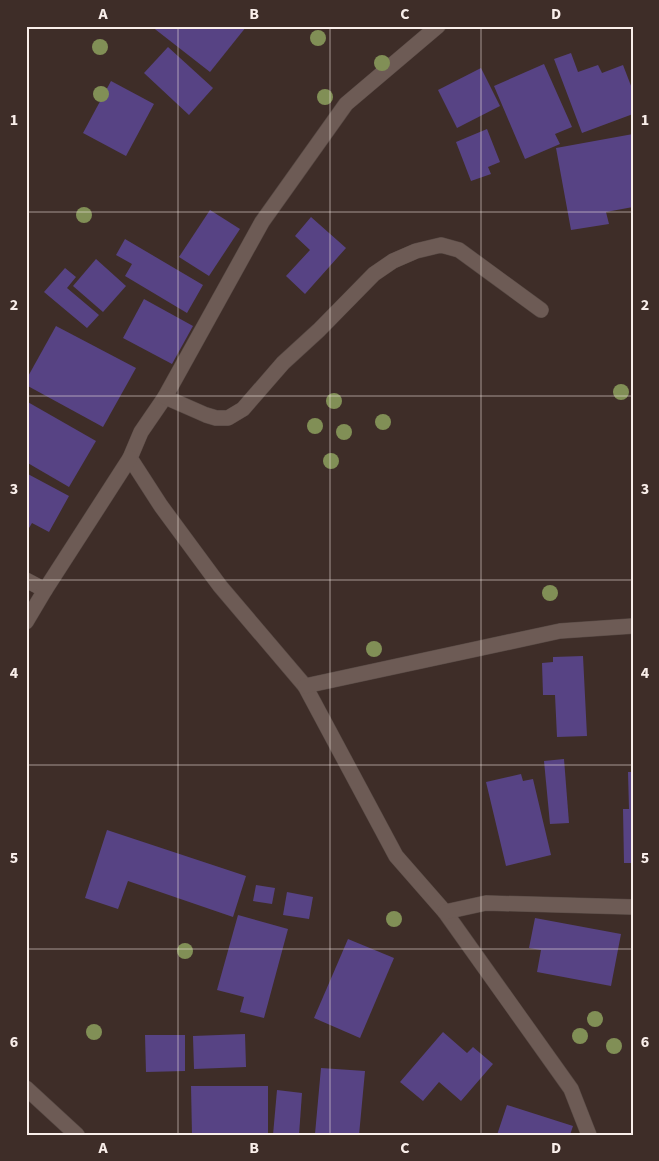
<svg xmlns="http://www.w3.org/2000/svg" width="659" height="1161" viewBox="0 0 659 1161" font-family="'Source Sans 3',sans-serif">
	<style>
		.building { fill: #574384 }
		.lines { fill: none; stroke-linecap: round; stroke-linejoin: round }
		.street-casing { stroke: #574944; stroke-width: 16 }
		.street { stroke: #6d5b55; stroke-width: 15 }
		.tree { fill: #818f56 }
		.grid { fill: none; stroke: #f9eeea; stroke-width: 1; stroke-opacity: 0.55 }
		.neatline { fill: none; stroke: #f9eeea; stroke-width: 2 }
		.grid-label { font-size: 16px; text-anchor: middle; font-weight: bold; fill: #f9eeea }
	</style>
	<rect width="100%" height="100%" fill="#3e2d28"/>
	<g class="building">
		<polygon points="151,26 245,26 246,27 210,72"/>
		<polygon points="168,47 213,88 189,115 144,73"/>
		<polygon points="571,53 578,72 598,65 602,73 623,65 633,91 633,114 582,133 554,59"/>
		<polygon points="544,64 572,127 555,134 560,144 525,159 494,86"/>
		<polygon points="481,68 500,106 457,128 438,90"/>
		<polygon points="111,81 154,104 126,156 83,133"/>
		<polygon points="487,129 500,162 488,167 491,174 471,181 456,142"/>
		<polygon points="633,134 633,207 606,212 609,224 571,230 556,148"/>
		<polygon points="210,210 240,229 209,276 179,257"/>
		<polygon points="311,217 346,248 305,294 286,276 310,250 295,236"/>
		<polygon points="125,239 203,285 187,313 125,276 132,264 116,255"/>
		<polygon points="96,259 126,286 103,312 73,286"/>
		<polygon points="65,268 76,277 67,288 99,315 87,328 44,292"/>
		<polygon points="144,299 193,326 172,364 123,338"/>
		<polygon points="56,326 136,368 103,427 26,385 26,380"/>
		<polygon points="26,401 96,441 69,487 26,462"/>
		<polygon points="26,473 69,496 49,532 32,523 26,533"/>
		<polygon points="583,656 587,736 557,737 555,695 543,695 542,663 553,662 553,657"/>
		<polygon points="564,759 569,823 550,824 544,761"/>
		<polygon points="628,772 633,772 633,863 624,863 623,809 629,809"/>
		<polygon points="521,774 523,781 533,779 551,855 506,866 486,782"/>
		<polygon points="107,830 246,876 233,917 128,881 118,909 85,898"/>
		<polygon points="256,885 275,888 272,904 253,901"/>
		<polygon points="287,892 313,897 309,919 283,915"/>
		<polygon points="238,915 288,929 264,1018 240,1012 244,997 217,990"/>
		<polygon points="535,918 621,934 611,986 537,972 541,950 529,948"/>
		<polygon points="348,939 394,958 360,1038 314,1018"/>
		<polygon points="443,1032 467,1053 473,1047 493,1064 461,1101 439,1082 423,1101 400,1082"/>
		<polygon points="245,1034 246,1067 194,1069 193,1036"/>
		<polygon points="145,1035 185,1035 185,1071 146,1072"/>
		<polygon points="321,1068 365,1071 359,1135 315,1134"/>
		<polygon points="191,1086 268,1086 268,1135 192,1135"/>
		<polygon points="277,1090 302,1093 299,1135 273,1135"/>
		<polygon points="507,1105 573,1126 570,1135 497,1135"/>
	</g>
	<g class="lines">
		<defs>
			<g id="street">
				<polyline points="438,26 346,104 262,222 165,397 141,432 130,458 161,506 220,586 305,686 396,856 445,912 571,1089 589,1135"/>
				<polyline points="165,397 206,415 216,418 228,418 243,409 283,363 319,330 374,274 393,261 416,251 441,245 459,250 541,310"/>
				<polyline points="26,580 45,590"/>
				<polyline points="26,622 45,590 130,458"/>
				<polyline points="305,686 560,631 633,626"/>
				<polyline points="445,912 486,903 633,907"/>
				<polyline points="26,1088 77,1135"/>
			</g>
		</defs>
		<use href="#street" class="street-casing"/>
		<use href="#street" class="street"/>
	</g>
	<g class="tree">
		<circle cx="318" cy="38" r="8"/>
		<circle cx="100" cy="47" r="8"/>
		<circle cx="382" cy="63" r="8"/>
		<circle cx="101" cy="94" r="8"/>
		<circle cx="325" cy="97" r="8"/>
		<circle cx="84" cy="215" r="8"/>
		<circle cx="621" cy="392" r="8"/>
		<circle cx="334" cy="401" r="8"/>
		<circle cx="383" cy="422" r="8"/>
		<circle cx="315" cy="426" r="8"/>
		<circle cx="344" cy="432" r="8"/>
		<circle cx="331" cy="461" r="8"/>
		<circle cx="550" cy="593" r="8"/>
		<circle cx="374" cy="649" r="8"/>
		<circle cx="394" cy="919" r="8"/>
		<circle cx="185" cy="951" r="8"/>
		<circle cx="595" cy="1019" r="8"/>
		<circle cx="94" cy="1032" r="8"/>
		<circle cx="580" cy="1036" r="8"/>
		<circle cx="614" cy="1046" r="8"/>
	</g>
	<path class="grid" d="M178,26V1135M330,26V1135M481,26V1135M26,212H633M26,396H633M26,580H633M26,765H633M26,949H633"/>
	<rect width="659" height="1161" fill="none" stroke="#3e2d28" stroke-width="55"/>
	<rect x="28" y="28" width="604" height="1106" class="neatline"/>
	<g class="grid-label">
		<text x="103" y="19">A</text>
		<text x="254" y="19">B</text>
		<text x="405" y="19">C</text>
		<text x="556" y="19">D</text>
		<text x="14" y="125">1</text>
		<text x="645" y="125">1</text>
		<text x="14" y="310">2</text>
		<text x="645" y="310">2</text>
		<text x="14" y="494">3</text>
		<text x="645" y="494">3</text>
		<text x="14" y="678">4</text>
		<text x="645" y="678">4</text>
		<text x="14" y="863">5</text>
		<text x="645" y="863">5</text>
		<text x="14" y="1047">6</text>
		<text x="645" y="1047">6</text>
		<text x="103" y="1153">A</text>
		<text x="254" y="1153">B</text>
		<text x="405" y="1153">C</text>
		<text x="556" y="1153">D</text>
	</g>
</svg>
